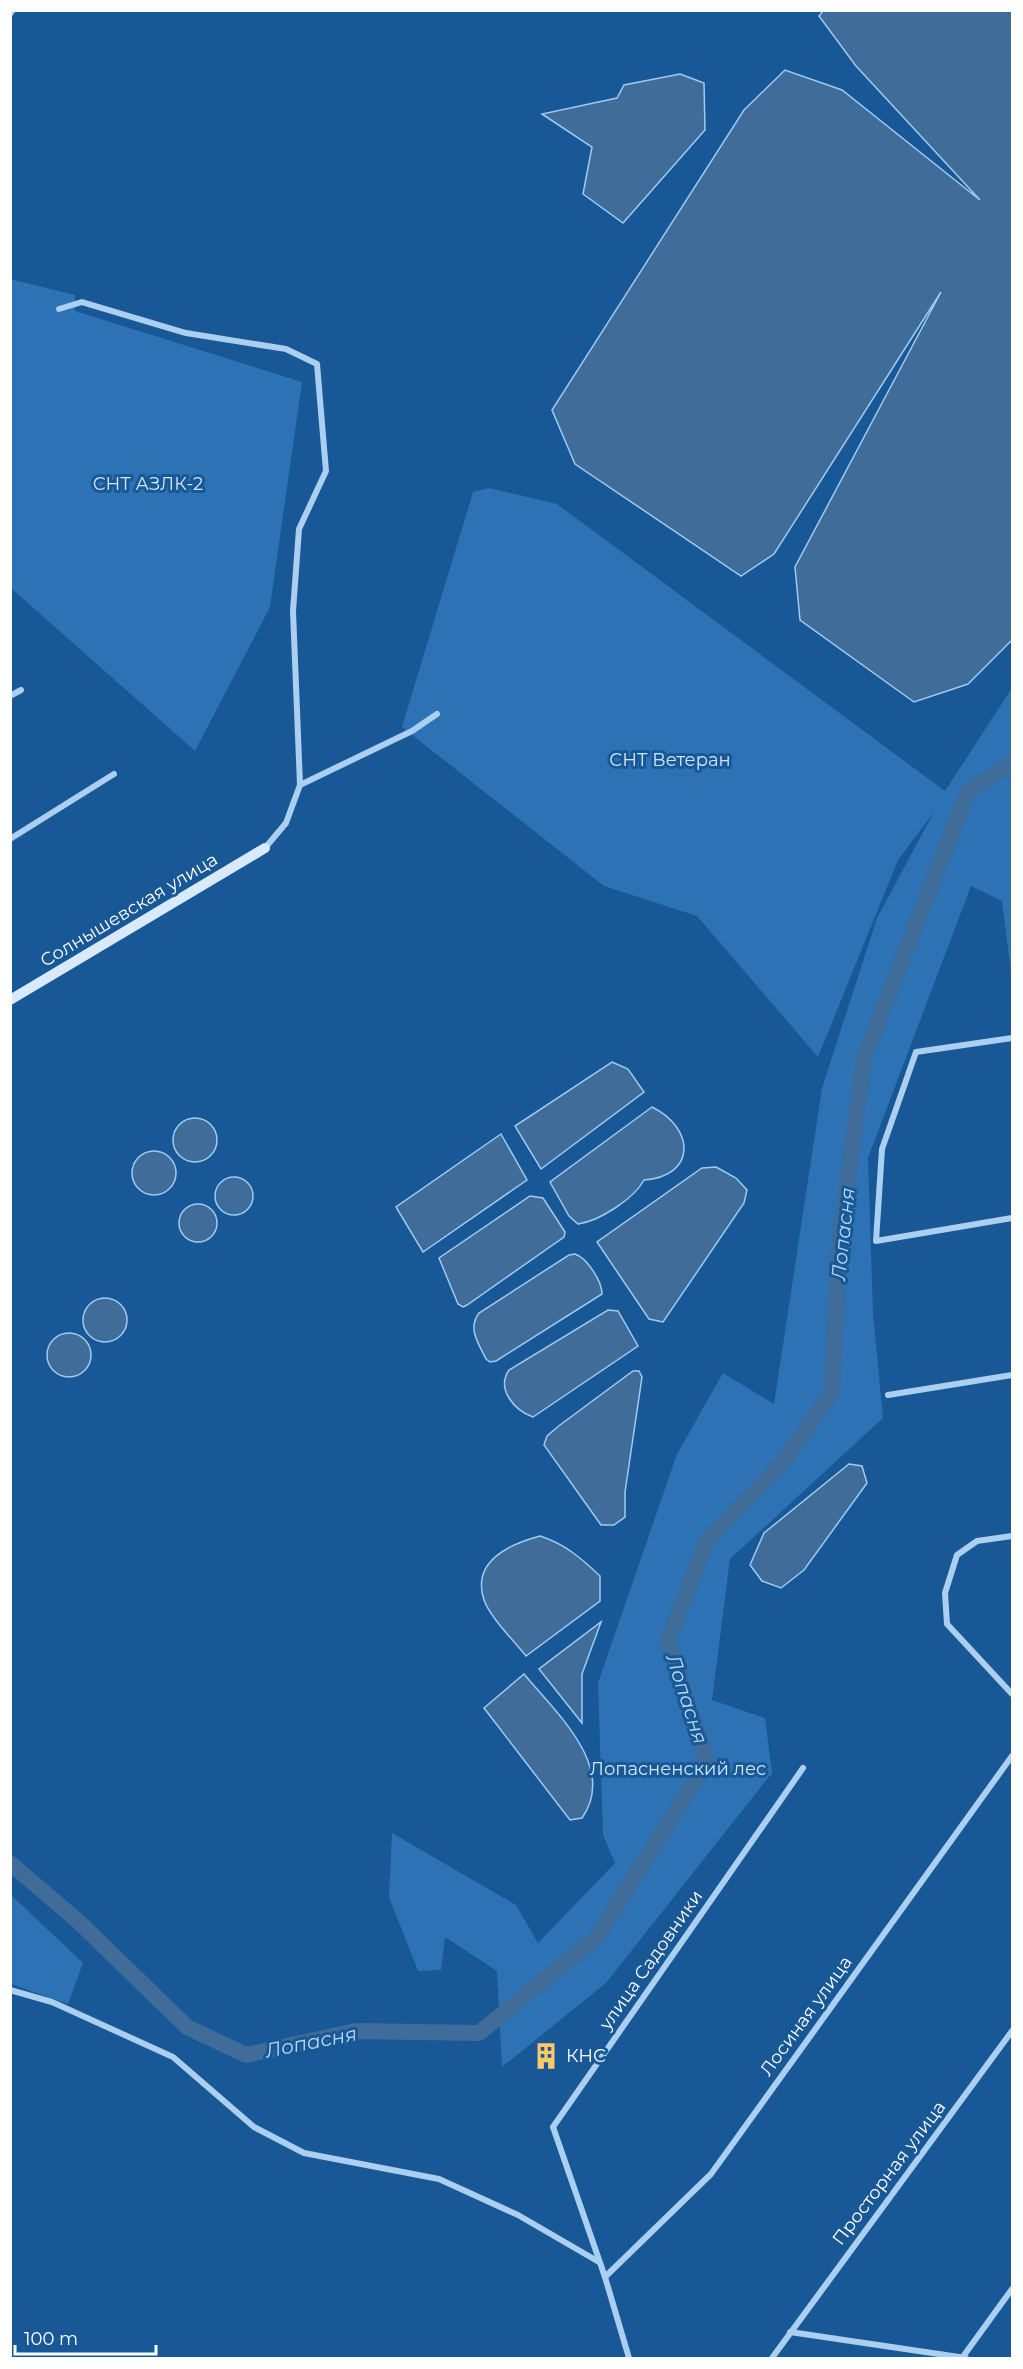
<svg xmlns="http://www.w3.org/2000/svg" width="1023" height="2369" viewBox="0 0 1023 2369" font-family="Montserrat,sans-serif">
	<style>
		.green { fill: #2c72b4 }
		.water { fill: #3f6c98; stroke: #9dcbf3; stroke-width: 1.5 }
		.lines { fill: none; stroke-linecap: round; stroke-linejoin: round }
		.river { stroke: #3f6c98; stroke-width: 16 }
		.street { stroke: #aacff1; stroke-width: 6 }
		.secondary { stroke: #d8eafb; stroke-width: 10 }
		.labels { text-anchor: middle; stroke-width: 6; stroke-linejoin: round; paint-order: stroke }
		.park-label { font-size: 18px; fill: #d1e8fc; stroke: #185896 }
		.street-label { font-size: 18px; fill: #fff; stroke: #185896 }
		.poi-label { font-size: 18px; fill: #fff; stroke: #185896; text-anchor: start }
		.water-label { font-size: 20px; font-style: italic; fill: #b7d9f7; stroke: #185896 }
	</style>
	<rect width="100%" height="100%" fill="#185896"/>
	<g class="green">
		<polygon points="10,279 75,295 75,311 302,382 270,607 195,751 11,588"/>
		<polygon points="489,488 557,504 945,791 1012,688 1012,981 1002,901 971,886 868,1158 873,1313 883,1418 730,1559 712,1700 765,1718 772,1773 606,1983 502,2067 497,1971 445,1937 441,1970 418,1971 389,1897 392,1833 516,1905 538,1943 615,1863 603,1835 598,1683 677,1454 723,1373 774,1404 822,1088 877,918 934,812 898,860 818,1057 697,916 604,886 402,727 473,492"/>
		<polygon points="10,1894 83,1963 68,2004 11,1984"/>
	</g>
	<g class="water">
		<polygon points="823,11 1012,11 1012,640 968,684 914,702 800,620 795,567 941,292 774,554 741,576 575,464 552,410 744,110 785,70 842,90 980,200 856,66 819,16"/>
		<polygon points="680,74 704,83 705,130 623,223 583,194 592,147 542,114 617,98 624,85"/>
		<polygon points="612,1062 628,1069 644,1092 541,1169 515,1126"/>
		<path d="M652,1107C695,1128 697,1176 644,1180C634,1199 599,1221 578,1224L569,1216L550,1182Z"/>
		<circle cx="195" cy="1140" r="22"/>
		<polygon points="501,1134 527,1180 423,1252 396,1207"/>
		<circle cx="154" cy="1173" r="22"/>
		<polygon points="716,1167 736,1178 747,1190 744,1203 663,1322 649,1319 597,1242 702,1168"/>
		<circle cx="234" cy="1196" r="19"/>
		<polygon points="530,1196 543,1198 565,1232 564,1237 467,1305 463,1307 458,1304 439,1258"/>
		<circle cx="198" cy="1223" r="19"/>
		<path d="M575,1254C587,1258 602,1281 602,1294L496,1361L490,1362L486,1359C479,1344 467,1329 479,1313L569,1255Z"/>
		<circle cx="105" cy="1320" r="22"/>
		<path d="M608,1310L618,1311L638,1346L533,1417C514,1410 496,1389 509,1370Z"/>
		<circle cx="69" cy="1355" r="22"/>
		<polygon points="633,1371 639,1371 642,1377 625,1492 625,1517 614,1525 601,1525 544,1445 547,1436 560,1425"/>
		<polygon points="849,1464 862,1466 867,1483 804,1570 781,1588 762,1581 750,1565 764,1533"/>
		<path d="M540,1536C565,1544 581,1558 600,1576V1601L526,1656C514,1641 490,1617 484,1600C471,1561 510,1544 540,1536Z"/>
		<polygon points="601,1622 582,1674 582,1723 539,1669"/>
		<path d="M524,1674C555,1712 618,1767 582,1818L570,1820L484,1708Z"/>
	</g>
	<g class="lines">
		<polyline class="river" points="10,1863 79,1922 187,2027 246,2055 356,2031 479,2033 596,1938 707,1761 668,1641 707,1540 783,1462 832,1392 839,1248 864,1058 968,791 1012,764"/>
		<g class="street">
			<polyline points="10,14 13,10"/>
			<polyline points="59,309 82,302 186,333 286,349 317,364 326,471 299,529 293,611 300,785 286,823 265,848"/>
			<polyline points="10,696 21,690"/>
			<polyline points="300,785 412,731 437,714"/>
			<polyline points="10,839 114,774"/>
			<polyline points="1012,1038 916,1052 882,1149 876,1241 1012,1218"/>
			<polyline points="888,1395 1012,1375"/>
			<polyline points="1012,1536 977,1541 957,1555 945,1593 947,1624 1012,1694"/>
			<polyline points="10,1990 52,2002 173,2057 254,2127 304,2153 439,2179 518,2215 599,2262"/>
			<polyline points="605,2277 711,2174 1012,1756"/>
			<polyline points="790,2332 966,2358"/>
			<polyline points="629,2358 605,2277 553,2127 803,1768"/>
			<polyline points="772,2358 1012,2031"/>
			<polyline points="962,2358 1012,2289"/>
		</g>
		<polyline class="secondary" points="10,1000 265,848"/>
	</g>
	<defs>
		<symbol id="building-bare" viewBox="-9 -9 18 18"><path d="M-4-6H4V6H1V3H-1V6H-4ZM-2.5-4.3h1.7v1.8h-1.7ZM.8-4.3h1.7v1.8H.8ZM-2.5-1h1.7V.8h-1.7ZM.8-1h1.7V.8H.8Z" fill="#ffc96a" stroke="#185896" stroke-width="2.5" paint-order="stroke"/></symbol>
	</defs>
	<g fill-rule="evenodd">
		<use href="#building-bare" x="527" y="2037" width="38" height="38"/>
	</g>
	<g class="labels">
		<g class="park-label">
			<text x="148" y="490">СНТ АЗЛК-2</text>
			<text x="670" y="766">СНТ Ветеран</text>
			<text x="678" y="1775">Лопасненский лес</text>
		</g>
		<g class="street-label">
			<text transform="translate(129 910) rotate(-31)" y="6">Солнышевская улица</text>
			<text transform="translate(651 1960) rotate(-55)" y="6">улица Садовники</text>
			<text transform="translate(806 2016) rotate(-54)" y="6">Лосиная улица</text>
			<text transform="translate(889 2173) rotate(-53)" y="6">Просторная улица</text>
		</g>
		<g class="poi-label">
			<text x="566" y="2062">КНС</text>
		</g>
		<g class="water-label">
			<text transform="translate(843 1234) rotate(-84)" y="7">Лопасня</text>
			<text transform="translate(687 1699) rotate(72)" y="7">Лопасня</text>
			<text transform="translate(311 2042) rotate(-11)" y="7">Лопасня</text>
		</g>
	</g>
	<rect width="1023" height="2369" fill="none" stroke="#ffffff" stroke-width="24"/>
	<path d="M15 2345v9h141v-9" fill="none" stroke="#ffffff" stroke-width="3"/>
	<text x="24" y="2345" font-size="18" fill="#ffffff" stroke="#185896" stroke-width="4.5" paint-order="stroke">100 m</text>
</svg>
